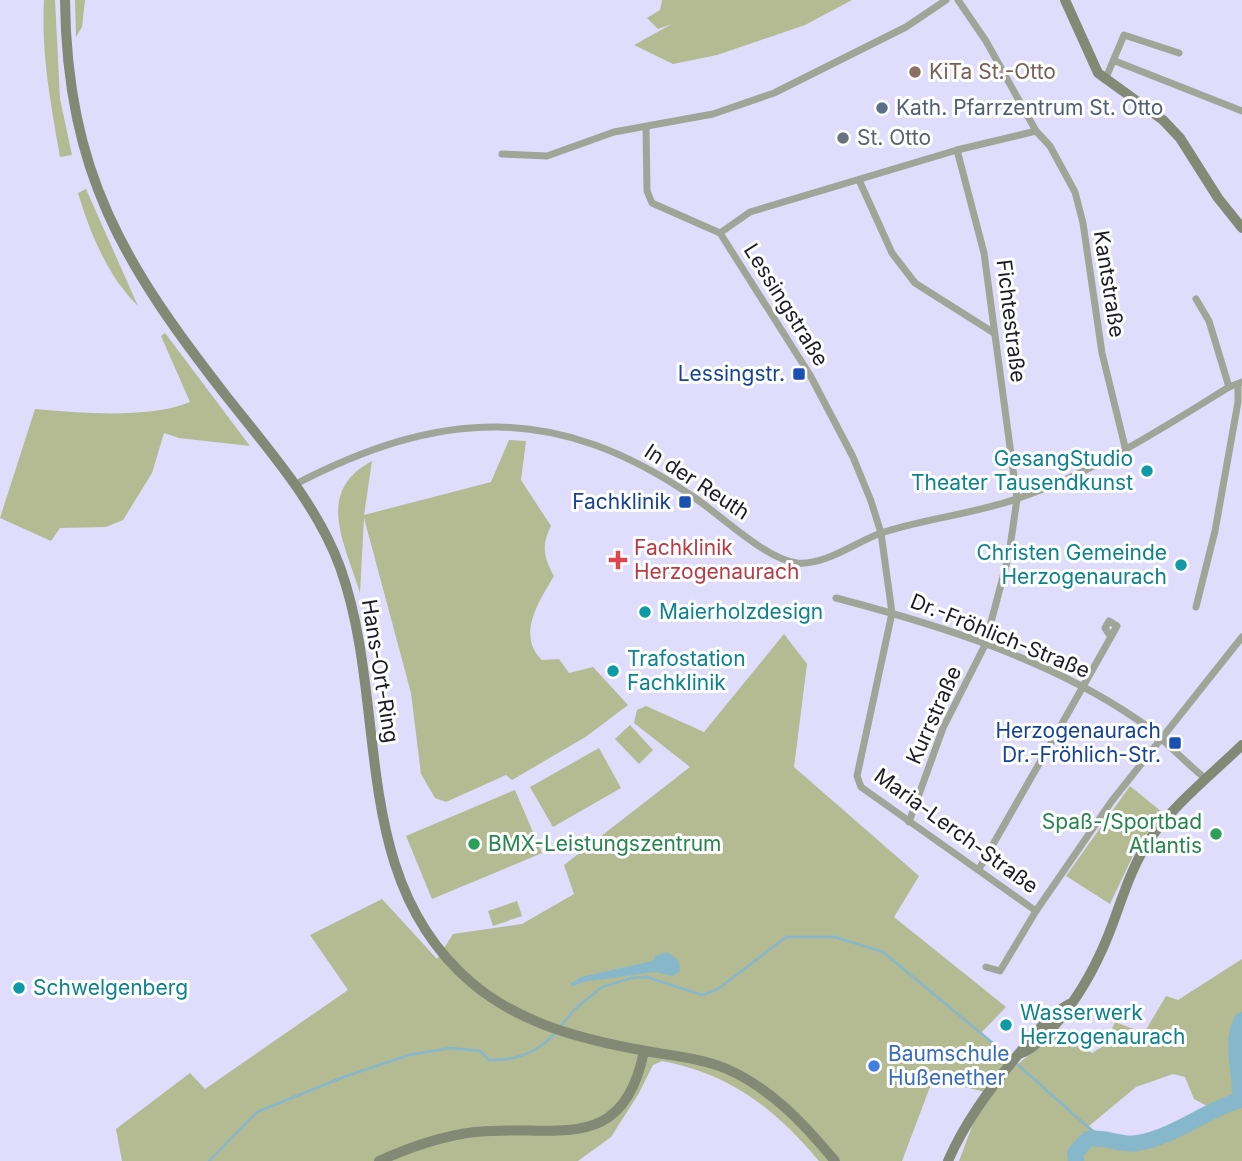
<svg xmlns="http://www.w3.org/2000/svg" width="1242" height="1161" viewBox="0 0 1242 1161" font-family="Inter,sans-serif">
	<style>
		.green { fill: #b4ba92; fill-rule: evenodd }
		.water { fill: #87b7cb }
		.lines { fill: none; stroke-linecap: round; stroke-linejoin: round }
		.stream { stroke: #87b7cb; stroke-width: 2.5 }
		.river { stroke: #87b7cb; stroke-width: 16 }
		.street { stroke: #a1a598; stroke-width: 7 }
		.secondary { stroke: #838975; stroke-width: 10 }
		.education-dot { fill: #8d6e63; stroke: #fff; stroke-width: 2.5 }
		.service-dot { fill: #5c6f8a; stroke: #fff; stroke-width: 2.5 }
		.worship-dot { fill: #6b7280; stroke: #fff; stroke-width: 2.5 }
		.transit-dot { fill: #1a4fb4; stroke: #fff; stroke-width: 2.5 }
		.culture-dot { fill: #0f9aa8; stroke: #fff; stroke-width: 2.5 }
		.health-dot { fill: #e0444e; stroke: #fff; stroke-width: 2.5 }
		.leisure-dot { fill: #2e9e5b; stroke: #fff; stroke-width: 2.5 }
		.shop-dot { fill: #3f7fe0; stroke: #fff; stroke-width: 2.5 }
		.labels { text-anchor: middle; stroke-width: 6; stroke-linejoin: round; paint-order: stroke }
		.education-label { font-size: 21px; fill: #785e54; stroke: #fff; text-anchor: start }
		.service-label { font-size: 21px; fill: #4e5e75; stroke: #fff; text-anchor: start }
		.worship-label { font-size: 21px; fill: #5b616d; stroke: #fff; text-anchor: start }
		.street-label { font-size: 21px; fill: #1c1b26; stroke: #fff }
		.transit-label { font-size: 21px; fill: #164399; stroke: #fff; text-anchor: end }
		.culture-label { font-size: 21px; fill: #0d838f; stroke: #fff; text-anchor: start }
		.health-label { font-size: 21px; fill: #be3a42; stroke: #fff; text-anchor: start }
		.leisure-label { font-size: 21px; fill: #27864d; stroke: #fff; text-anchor: end }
		.shop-label { font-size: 21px; fill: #366cbe; stroke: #fff; text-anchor: start }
	</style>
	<rect width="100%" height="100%" fill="#e0dcfb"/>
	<g class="green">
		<path d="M44,0H55L60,99L72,155L60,157C51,104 41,54 44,0Z"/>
		<polygon points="75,0 85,0 82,27 76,37"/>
		<polygon points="662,0 852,0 805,25 717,55 673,64 634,45 672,24 658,29 647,18 660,10"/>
		<path d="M86,189L138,306C108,277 90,233 78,193Z"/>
		<path d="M165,333L250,446L179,438L164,433L152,473L123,520L106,527L60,528L51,541L0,518L35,409C80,413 149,419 190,402L161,336Z"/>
		<path d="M509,440L526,441L521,480L551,526C541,545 544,558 554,576C539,601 516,636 542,660L559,659L569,673L593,667L628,705L587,736L512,780L506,775L446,802L435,798L421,774L411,693L364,518L360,593C345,543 314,492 372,461L364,515L491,482Z"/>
		<path d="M784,634L807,664L794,767L919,876L894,917L1006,1007L980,1034L1018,1064L1058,1031L1092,1053L1105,1045L1115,1022L1144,1033L1166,996L1178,1000L1242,959V1161H959L985,1092L933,1079L902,1161H819C775,1109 731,1074 662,1061L653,1065L639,1093L611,1137L578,1161H122L116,1129L190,1073L205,1089L348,990L310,935L382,899L437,959L453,934L522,924L574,894L564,865L690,767L634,723L637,710L646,706L704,732ZM1173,1074L1185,1077L1194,1099L1207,1106C1200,1124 1142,1146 1124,1142C1110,1140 1099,1134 1089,1126L1136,1087Z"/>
		<polygon points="630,725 653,750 639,764 615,739"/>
		<polygon points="599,748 621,788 553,827 530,787"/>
		<polygon points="1130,786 1162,812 1137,847 1110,904 1066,876"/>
		<polygon points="515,790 542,853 432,899 406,836"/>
		<polygon points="517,901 522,916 493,926 488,911"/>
	</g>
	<polygon class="water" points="667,952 679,961 680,971 673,976 655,972 583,982 573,986 570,984 581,977 653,961 655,956"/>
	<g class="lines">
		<g class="stream">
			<polyline points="560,1027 574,1010 602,987 632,978 647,977 702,995 718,989 786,937 835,937 883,952 1012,1059"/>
			<polyline points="1017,1064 1099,1137"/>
			<path d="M209,1161L257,1112L341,1078L409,1055L450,1048L480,1051L489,1060C516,1061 538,1053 556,1032"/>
		</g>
		<path class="river" d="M1076,1161L1075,1153L1088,1139C1106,1136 1120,1146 1138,1143C1176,1136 1204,1111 1240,1100C1242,1073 1229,1045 1242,1020"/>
		<g class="street">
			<polyline points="958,0 986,41 1036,131 1050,146 1075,192 1083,223 1102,353 1126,451"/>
			<polyline points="1115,61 1242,111"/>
			<polyline points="1105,80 1124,35 1179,53"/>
			<polyline points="646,128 647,191 652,203 720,233 810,375 853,457 871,501 881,533 892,613 857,776 861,787 1036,911"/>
			<polyline points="502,154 547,156 614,132 713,114 774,93 906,27 946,0"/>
			<polyline points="859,180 892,253 915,283 994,333"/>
			<polyline points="720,233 750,212 957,150 1036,131"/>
			<polyline points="1196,299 1209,321 1229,387"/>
			<path d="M294,485C440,409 556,402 695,498C723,517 764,558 797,563C824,566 856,542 881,533C926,518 975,514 1019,498C1095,472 1161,429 1229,387L1242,382"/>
			<path d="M836,598C939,625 1049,659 1138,720C1162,736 1183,761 1206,779"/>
			<polyline points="1196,607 1215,531 1238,402 1238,384"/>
			<polyline points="909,822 943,728 985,645 1009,554 1017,499 984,253 957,150"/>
			<path d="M979,869C1025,788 1072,707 1117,626L1109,621L1105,628L1111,637"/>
			<polyline points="986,967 1000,971 1036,911 1111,802 1242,637"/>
		</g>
		<g class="secondary">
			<path d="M65,0C67,173 124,265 227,397C268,449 317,504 340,567C390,706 347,877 472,983C520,1024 584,1040 646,1051C673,1056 701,1058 727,1069C772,1089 804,1124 835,1161"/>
			<polyline points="1065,0 1098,73 1163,120 1180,138 1218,198 1242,228"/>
			<path d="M1019,1054C1030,1051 1037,1043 1045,1036C1075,1005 1098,964 1113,923C1124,893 1133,863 1152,836C1177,802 1212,774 1242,745"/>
			<path d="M379,1161C410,1147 441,1136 475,1132C553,1123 623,1158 644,1051"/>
			<path d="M948,1161C965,1122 989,1090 1016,1057C1032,1038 1046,1017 1069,1004"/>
		</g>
	</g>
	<circle class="education-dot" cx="915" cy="72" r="7"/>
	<circle class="service-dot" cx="882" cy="108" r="7"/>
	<circle class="worship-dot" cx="843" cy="138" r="7"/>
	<g class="transit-dot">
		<rect x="792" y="367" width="14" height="14" rx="3.5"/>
		<rect x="678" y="495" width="14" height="14" rx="3.5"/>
		<rect x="1168" y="736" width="14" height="14" rx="3.5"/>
	</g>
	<g class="culture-dot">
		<circle cx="1147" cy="471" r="7"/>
		<circle cx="1181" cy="565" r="7"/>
		<circle cx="645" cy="612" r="7"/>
		<circle cx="613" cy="671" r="7"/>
		<circle cx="19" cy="988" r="7"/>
		<circle cx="1006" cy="1025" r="7"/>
	</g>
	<path class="health-dot" d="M614.5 549.5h7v7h7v7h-7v7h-7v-7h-7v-7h7z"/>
	<g class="leisure-dot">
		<circle cx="1216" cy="834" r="7"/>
		<circle cx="474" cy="844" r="7"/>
	</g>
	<circle class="shop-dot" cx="874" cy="1066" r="7"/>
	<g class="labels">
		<g class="education-label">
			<text x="929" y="79">KiTa St.-Otto</text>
		</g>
		<g class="service-label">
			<text x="896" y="115">Kath. Pfarrzentrum St. Otto</text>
		</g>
		<g class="worship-label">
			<text x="857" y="145">St. Otto</text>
		</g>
		<g class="street-label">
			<text transform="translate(1109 284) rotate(81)" y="7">Kantstraße</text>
			<text transform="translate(786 305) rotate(58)" y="7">Lessingstraße</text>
			<text transform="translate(1011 321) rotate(83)" y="7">Fichtestraße</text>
			<text transform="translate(697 482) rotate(33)" y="7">In der Reuth</text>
			<text transform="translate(1000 636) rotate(22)" y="7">Dr.-Fröhlich-Straße</text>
			<text transform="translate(380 671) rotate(81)" y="7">Hans-Ort-Ring</text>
			<text transform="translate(934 715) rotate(-66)" y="7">Kurrstraße</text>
			<text transform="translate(956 831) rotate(36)" y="7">Maria-Lerch-Straße</text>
		</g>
		<g class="transit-label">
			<text x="785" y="381">Lessingstr.</text>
			<text x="671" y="509">Fachklinik</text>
			<text x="1161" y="738">Herzogenaurach<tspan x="1161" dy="24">Dr.-Fröhlich-Str.</tspan></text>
		</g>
		<g class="culture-label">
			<text x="1133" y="466" text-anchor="end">GesangStudio<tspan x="1133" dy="24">Theater Tausendkunst</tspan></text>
			<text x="1167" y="560" text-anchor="end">Christen Gemeinde<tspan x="1167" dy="24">Herzogenaurach</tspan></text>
			<text x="659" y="619">Maierholzdesign</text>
			<text x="627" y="666">Trafostation<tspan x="627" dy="24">Fachklinik</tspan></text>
			<text x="33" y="995">Schwelgenberg</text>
			<text x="1020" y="1020">Wasserwerk<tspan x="1020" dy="24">Herzogenaurach</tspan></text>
		</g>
		<g class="health-label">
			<text x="634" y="555">Fachklinik<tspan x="634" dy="24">Herzogenaurach</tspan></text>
		</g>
		<g class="leisure-label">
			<text x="1202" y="829">Spaß-/Sportbad<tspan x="1202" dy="24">Atlantis</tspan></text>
			<text x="488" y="851" text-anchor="start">BMX-Leistungszentrum</text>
		</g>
		<g class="shop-label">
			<text x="888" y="1061">Baumschule<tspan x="888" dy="24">Hußenether</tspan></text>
		</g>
	</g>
</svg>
